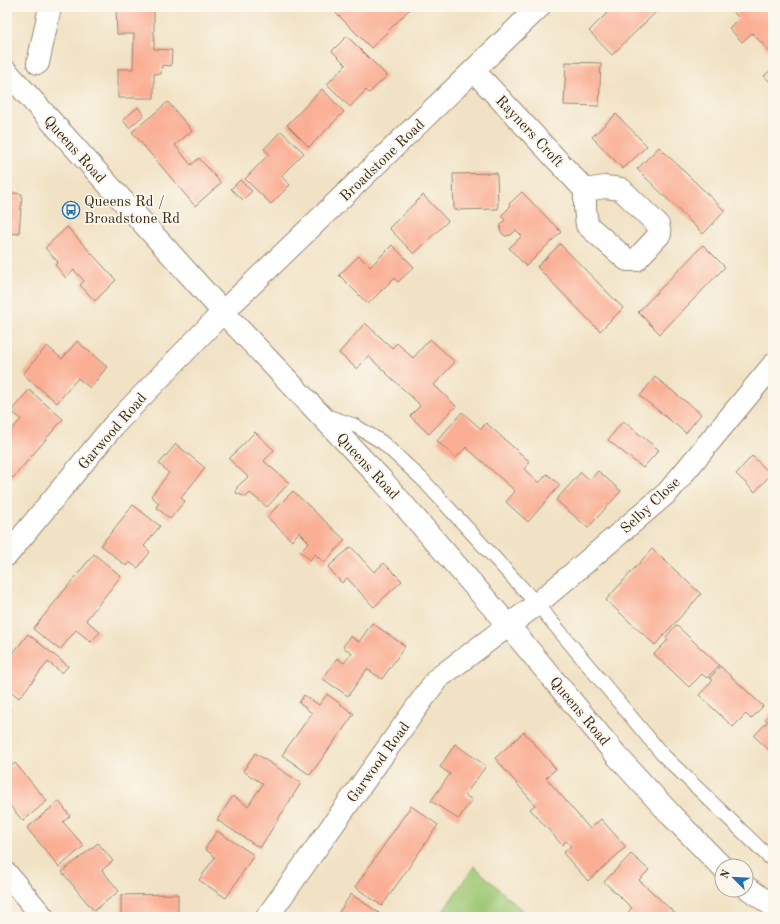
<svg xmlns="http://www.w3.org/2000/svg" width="780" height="924" viewBox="0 0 780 924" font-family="'Old Standard TT',serif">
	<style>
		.green { fill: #9fc874; stroke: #6d7949 }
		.building { fill: #faaf95 }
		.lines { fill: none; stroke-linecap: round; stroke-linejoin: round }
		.service-casing { stroke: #968672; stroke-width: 15 }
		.minor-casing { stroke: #968672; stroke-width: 24 }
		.tertiary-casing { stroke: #968672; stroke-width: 24 }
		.service { stroke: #fff; stroke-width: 13 }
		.minor { stroke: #fff; stroke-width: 22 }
		.tertiary { stroke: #fff; stroke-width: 22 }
		.labels { text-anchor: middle; stroke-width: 3.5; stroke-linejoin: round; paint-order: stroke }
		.street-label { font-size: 15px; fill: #3b2a1e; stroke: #fbf7ec }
		.poi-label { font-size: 15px; fill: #3b2a1e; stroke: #fbf7ec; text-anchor: start }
	</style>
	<rect width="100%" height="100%" fill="#fbf7ec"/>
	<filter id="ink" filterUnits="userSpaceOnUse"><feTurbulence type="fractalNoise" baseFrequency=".025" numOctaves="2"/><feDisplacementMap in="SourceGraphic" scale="8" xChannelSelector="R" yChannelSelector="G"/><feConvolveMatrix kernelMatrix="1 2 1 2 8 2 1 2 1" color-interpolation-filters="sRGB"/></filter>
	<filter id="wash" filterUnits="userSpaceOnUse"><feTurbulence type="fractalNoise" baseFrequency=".012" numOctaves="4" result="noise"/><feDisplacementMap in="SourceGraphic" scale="16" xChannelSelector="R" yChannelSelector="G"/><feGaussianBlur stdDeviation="0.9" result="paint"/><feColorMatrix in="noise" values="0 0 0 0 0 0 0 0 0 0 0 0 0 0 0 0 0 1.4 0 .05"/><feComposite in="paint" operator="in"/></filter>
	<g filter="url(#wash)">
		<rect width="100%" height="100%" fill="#f1e2c5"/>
		<polygon class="green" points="474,866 529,917 439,917"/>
		<g id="blocks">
			<g class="building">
				<polygon points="116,7 154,7 154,49 172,50 171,66 162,65 161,74 154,74 154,98 118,98 118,69 133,69 134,34 117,34"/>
				<polygon points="342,7 412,7 371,48 336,13"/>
				<polygon points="613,7 661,7 612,55 589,31"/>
				<polygon points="728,7 770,7 773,10 773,55 752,33 742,42 729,28 739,18"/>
				<polygon points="347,36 387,76 369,93 366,90 350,107 327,84 346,65 332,51"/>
				<polygon points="566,62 601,63 599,106 564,105"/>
				<polygon points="773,68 773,85 764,76"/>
				<polygon points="322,89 344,112 309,147 287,125"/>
				<polygon points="168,102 192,131 175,145 191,165 199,158 221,183 195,206 132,132"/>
				<polygon points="138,107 144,115 129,128 123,120"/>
				<polygon points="616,114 647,146 623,169 592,137"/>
				<polygon points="281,131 304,153 281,176 290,185 271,204 245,179 269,154 264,149"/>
				<polygon points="659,147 725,211 703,234 637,169"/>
				<polygon points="497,173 498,209 454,210 453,174"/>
				<polygon points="240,180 252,191 243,200 231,189"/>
				<polygon points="7,192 22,194 19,234 7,233"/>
				<polygon points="522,192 561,232 526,266 509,248 522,236 516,230 511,235 505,236 500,231 501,224 505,220 501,216 510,207 509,204"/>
				<polygon points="423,195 448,221 414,254 389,228"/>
				<polygon points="67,227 116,280 95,301 80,285 84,281 74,270 66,278 55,265 58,262 45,248"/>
				<polygon points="560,244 623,308 600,331 537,267"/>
				<polygon points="392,245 414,267 398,282 394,278 368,304 339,275 359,256 370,267"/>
				<polygon points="703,245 725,267 660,334 638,312"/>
				<polygon points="365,323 392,348 397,343 413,358 430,339 455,362 434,385 456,406 429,434 410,416 420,406 418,403 368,356 357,369 339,353"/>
				<polygon points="77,341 107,367 90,388 78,378 57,403 23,374 47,346 62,359"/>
				<polygon points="655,377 701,414 686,433 640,396"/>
				<polygon points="29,390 63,419 13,478 7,473 7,435 21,419 11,411"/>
				<polygon points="462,412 481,429 486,423 530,462 524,469 539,483 547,474 560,485 528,522 506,502 515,491 466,447 456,458 437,441"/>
				<polygon points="623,421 659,450 643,468 608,440"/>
				<polygon points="255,432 274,450 264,461 289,483 267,507 250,493 246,497 236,493 237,487 248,477 229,459"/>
				<polygon points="176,444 205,468 181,498 185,501 170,519 156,507 159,503 151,496 169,473 159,464"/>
				<polygon points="773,446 773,456 768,451"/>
				<polygon points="752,456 771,474 755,492 736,474"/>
				<polygon points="598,471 621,491 588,528 556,500 581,472 590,480"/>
				<polygon points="293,491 345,540 324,563 315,554 310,560 300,551 309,542 299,532 292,541 267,517"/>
				<polygon points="133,505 160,526 144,546 150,552 138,568 129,562 126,566 101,545"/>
				<polygon points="351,547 374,572 384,563 402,581 374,607 347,578 342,583 328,567"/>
				<polygon points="652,549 701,594 655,645 606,600"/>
				<polygon points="94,554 121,576 86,620 100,632 91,642 76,630 60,650 33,629"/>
				<polygon points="372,623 405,646 382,679 367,669 348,696 323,679 337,658 344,663 352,653 343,647 350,636 359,642"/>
				<polygon points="676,625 719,665 707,678 702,674 689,687 654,654 668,640 666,637"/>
				<polygon points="28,634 68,666 62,673 48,662 19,698 7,688 7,661"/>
				<polygon points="720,666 763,706 751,719 746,714 733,727 699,695 713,680 710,678"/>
				<polygon points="327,694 354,714 310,775 282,755 312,713 299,703 304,695 319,705"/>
				<polygon points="7,707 10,707 9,751 7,751"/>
				<polygon points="773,710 773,754 754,736 768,721 765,719"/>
				<polygon points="524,732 556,769 546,778 590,829 601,819 626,847 588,881 563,853 571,846 566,841 562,845 530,809 535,805 495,758"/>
				<polygon points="455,744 486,766 465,795 472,800 458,819 431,801 450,774 440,767"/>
				<polygon points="255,753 301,783 260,848 217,820 233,796 248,806 263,784 243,771"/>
				<polygon points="15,763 47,801 23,821 7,802 7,770"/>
				<polygon points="59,801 70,816 63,822 84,846 59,867 27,828"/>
				<polygon points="411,806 438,825 382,906 355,887"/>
				<polygon points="217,831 254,855 226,898 199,880 215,857 205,849"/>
				<polygon points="98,843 113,861 102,870 119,891 94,911 62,872"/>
				<polygon points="631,854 649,870 639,880 679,917 633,917 628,912 632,908 604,882"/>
				<polygon points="178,894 178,917 121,917 121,895"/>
				<polygon points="351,894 379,913 377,917 336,917"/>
			</g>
		</g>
	</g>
	<g filter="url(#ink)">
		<use href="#blocks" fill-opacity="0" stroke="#968672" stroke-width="1"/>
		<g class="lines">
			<defs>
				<polyline id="service" points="324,415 354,425 382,442 422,479 537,604 662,754 773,861"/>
				<g id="minor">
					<polyline points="38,63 50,7"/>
					<polyline points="474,71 585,190 585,208 587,225 627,260 636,260 660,234 658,225 621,189 605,187 585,190"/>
					<polyline points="7,555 114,425 223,312 539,7"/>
					<polyline points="7,874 43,917"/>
					<polyline points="267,917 437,679 537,604 668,492 773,365"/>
				</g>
				<g id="tertiary">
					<polyline points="7,72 223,312 382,480 508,625 618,757 672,816 722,867"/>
					<polyline points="746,887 773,906"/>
				</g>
			</defs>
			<use href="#service" class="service-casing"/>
			<use href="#minor" class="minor-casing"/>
			<use href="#tertiary" class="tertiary-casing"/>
			<use href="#service" class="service"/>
			<use href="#minor" class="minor"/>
			<use href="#tertiary" class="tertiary"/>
		</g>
	</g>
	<defs>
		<symbol id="bus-ring" viewBox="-11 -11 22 22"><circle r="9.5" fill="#fbf7ec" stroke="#1f6fb2" stroke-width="1.5"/><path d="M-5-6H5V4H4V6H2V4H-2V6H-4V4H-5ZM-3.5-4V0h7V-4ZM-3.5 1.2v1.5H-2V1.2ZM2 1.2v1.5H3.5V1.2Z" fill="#1f6fb2"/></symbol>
	</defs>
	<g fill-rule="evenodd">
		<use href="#bus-ring" x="61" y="200" width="20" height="20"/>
	</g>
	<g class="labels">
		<g class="street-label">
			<text transform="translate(530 131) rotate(47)" y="5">Rayners Croft</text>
			<text transform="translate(75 149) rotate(48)" y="5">Queens Road</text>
			<text transform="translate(382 160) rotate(-44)" y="5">Broadstone Road</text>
			<text transform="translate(112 431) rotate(-49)" y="5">Garwood Road</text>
			<text transform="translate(368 466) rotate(47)" y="5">Queens Road</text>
			<text transform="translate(650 505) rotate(-43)" y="5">Selby Close</text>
			<text transform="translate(580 711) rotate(50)" y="5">Queens Road</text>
			<text transform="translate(378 762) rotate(-54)" y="5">Garwood Road</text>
		</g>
		<g class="poi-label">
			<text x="84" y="206">Queens Rd /<tspan x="84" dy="17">Broadstone Rd</tspan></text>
		</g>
	</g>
	<rect width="780" height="924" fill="none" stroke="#fbf7ec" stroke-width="24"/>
	<g transform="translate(734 878) rotate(294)"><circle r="19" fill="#fbf7ec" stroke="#aea59a"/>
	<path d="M0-3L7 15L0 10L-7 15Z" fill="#1f6fb2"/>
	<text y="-6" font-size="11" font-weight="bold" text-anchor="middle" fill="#3b2a1e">N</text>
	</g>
</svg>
